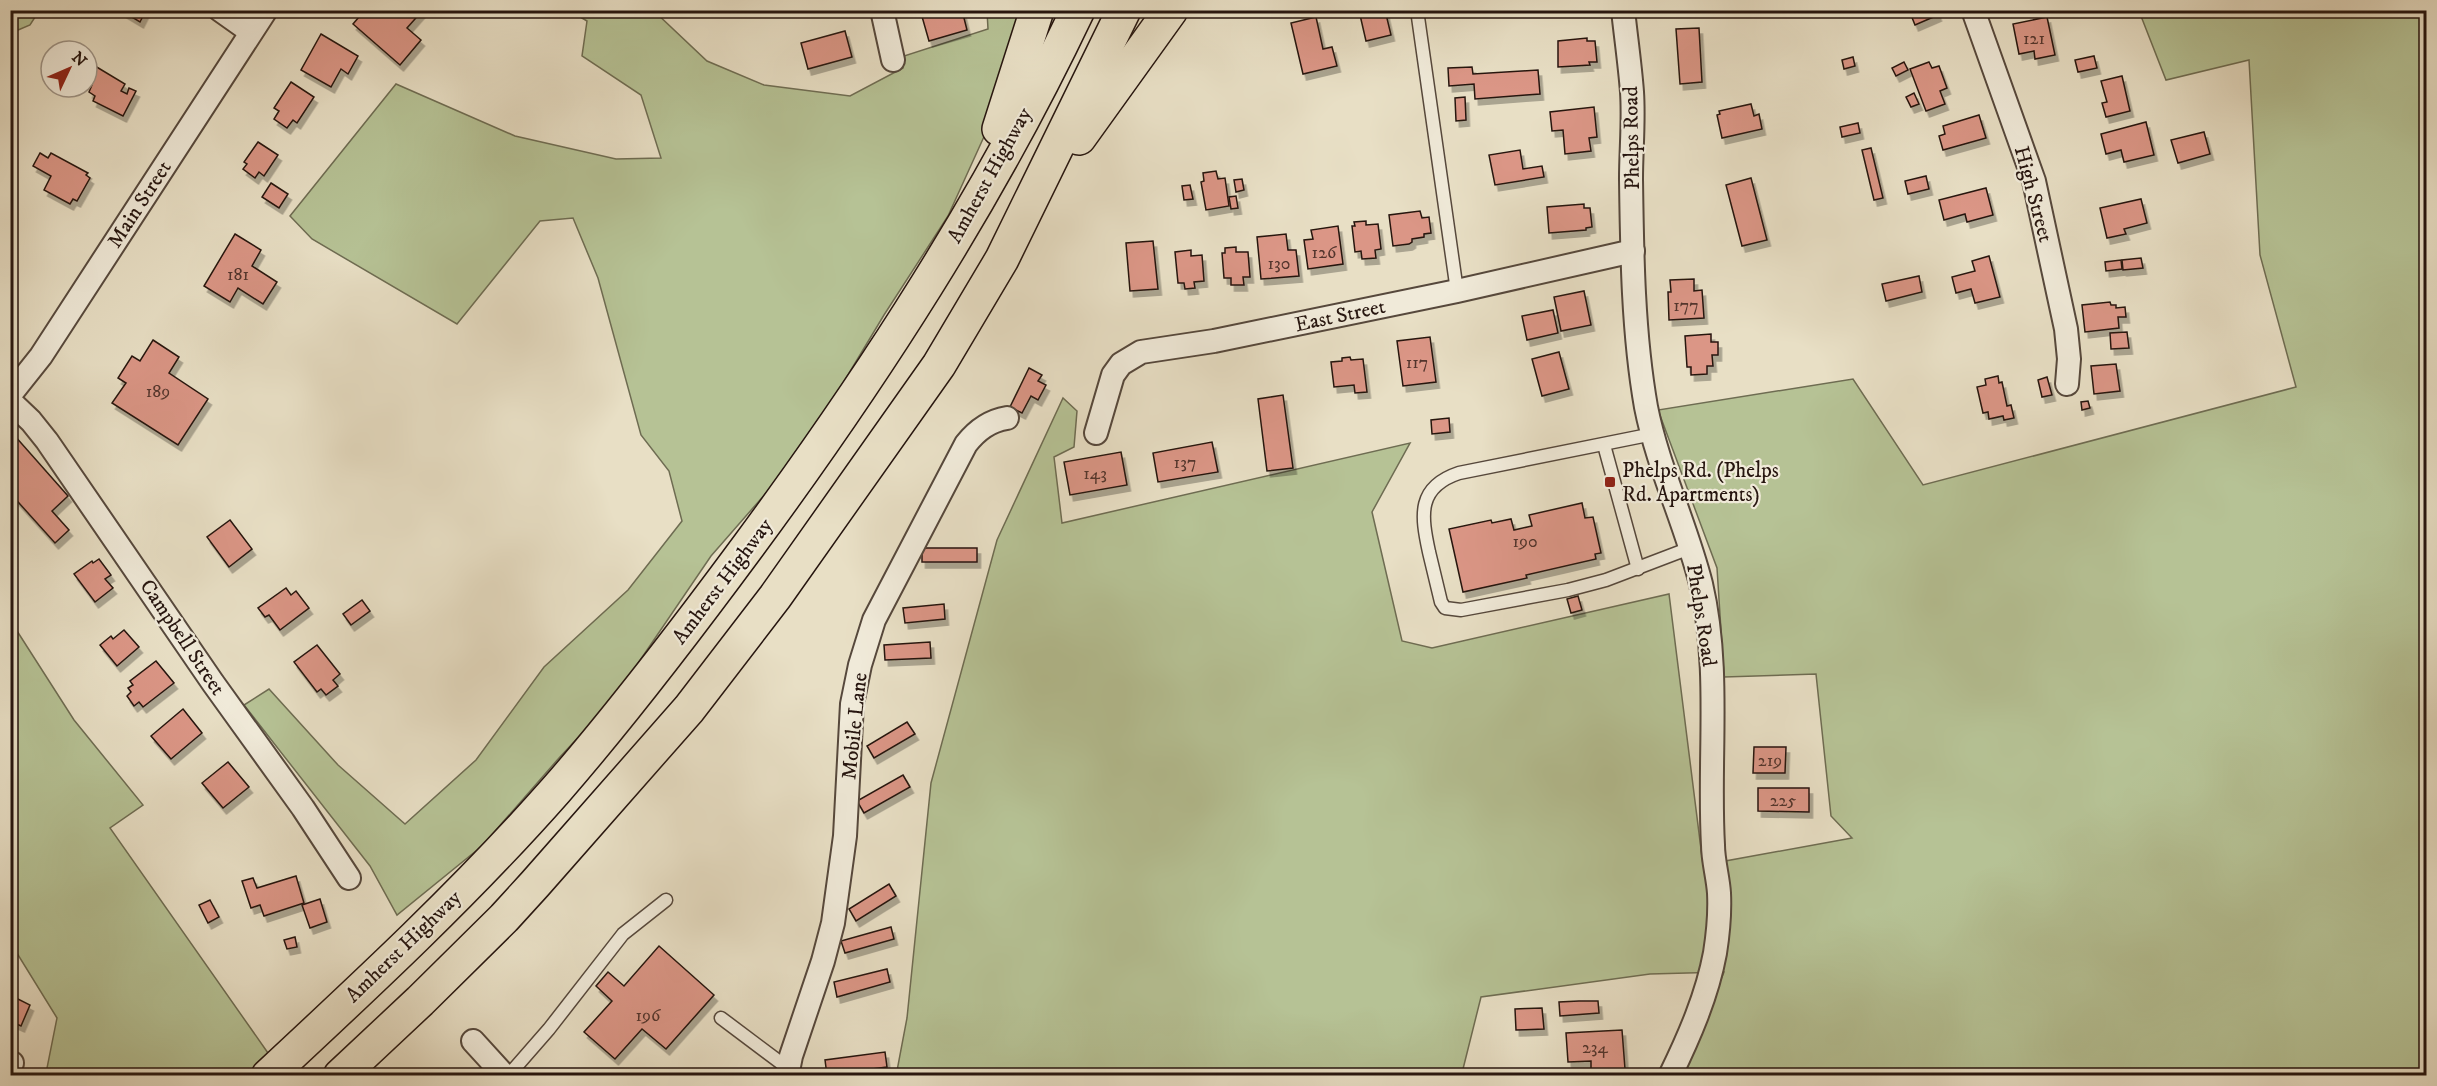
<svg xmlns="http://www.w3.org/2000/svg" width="2437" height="1086" viewBox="0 0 2437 1086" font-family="'IM FELL DW Pica',serif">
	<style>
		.green { fill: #b6c295; stroke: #6e6c52; stroke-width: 1.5 }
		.building { fill: #db9686; stroke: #26150f; stroke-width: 1.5; filter: url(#shadow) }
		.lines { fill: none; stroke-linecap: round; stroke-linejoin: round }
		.lane-casing { stroke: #56483c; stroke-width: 15 }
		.street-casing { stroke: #56483c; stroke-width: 26 }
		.highway-casing { stroke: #26150f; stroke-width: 36 }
		.lane { stroke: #f0ead9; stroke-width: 12 }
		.street { stroke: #f0ead9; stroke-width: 22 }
		.highway { stroke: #e8dfc5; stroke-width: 33 }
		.poi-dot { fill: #8f2418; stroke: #f0ead9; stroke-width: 2 }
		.labels { text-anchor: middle; stroke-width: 4.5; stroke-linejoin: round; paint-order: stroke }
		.number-label { font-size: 18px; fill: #53352d }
		.street-label { font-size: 21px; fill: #26150f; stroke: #f0ead9 }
		.poi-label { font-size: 21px; fill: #26150f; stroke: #f0ead9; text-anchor: start }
	</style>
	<defs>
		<filter id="shadow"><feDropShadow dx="3.5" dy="6" stdDeviation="0" flood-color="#0004"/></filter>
	</defs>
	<rect width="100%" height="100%" fill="#e8dfc5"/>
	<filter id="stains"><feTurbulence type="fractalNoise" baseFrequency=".00333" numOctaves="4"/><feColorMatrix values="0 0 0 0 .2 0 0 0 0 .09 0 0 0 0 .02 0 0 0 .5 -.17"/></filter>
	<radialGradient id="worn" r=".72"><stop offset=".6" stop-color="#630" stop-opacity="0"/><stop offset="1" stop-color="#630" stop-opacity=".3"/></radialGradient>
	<g class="green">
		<polygon points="11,10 39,10 39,11 30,25 11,33"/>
		<polygon points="570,11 654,11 707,61 764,85 850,96 903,68 904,56 988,29 987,11 1023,11 992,119 948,216 884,315 801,453 711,556 613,700 559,758 482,846 397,915 370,866 244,705 269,689 338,765 405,824 476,760 544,667 628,590 682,521 669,471 641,435 598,278 573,218 540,221 457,324 312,239 290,216 396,84 515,136 616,159 661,158 641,95 582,56 587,21"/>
		<polygon points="2139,11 2426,11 2426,1075 1682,1075 1724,972 1650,974 1481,997 1462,1073 1463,1075 896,1076 907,1018 931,783 997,540 1063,398 1077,411 1074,447 1054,457 1062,523 1410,443 1372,512 1402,641 1432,648 1669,594 1703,865 1852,838 1831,816 1816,674 1724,677 1717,568 1658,410 1853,379 1923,485 2296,387 2260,255 2249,60 2166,80"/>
		<polygon points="10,620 74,720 143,805 110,828 268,1053 247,1075 51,1075 47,1068 57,1018 15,950 11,904"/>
	</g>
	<g class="building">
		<polygon points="120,10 146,10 140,22"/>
		<polygon points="365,10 423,10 407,28 421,40 400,65 353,24"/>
		<polygon points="931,10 962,10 967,30 929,41 921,13"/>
		<polygon points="1368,10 1385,10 1391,35 1366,41 1360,15 1368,13"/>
		<polygon points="1909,10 1936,10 1938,15 1915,25"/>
		<polygon points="1316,17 1323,49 1332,47 1337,66 1303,74 1291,23"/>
		<polygon points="2047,17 2055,55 2035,59 2034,51 2019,54 2013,24"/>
		<polygon points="1699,28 1702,82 1680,84 1676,29"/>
		<polygon points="845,31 852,57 808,69 801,43"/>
		<polygon points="321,34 358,56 348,74 341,69 331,87 301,70"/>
		<polygon points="1587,38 1587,41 1595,41 1597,62 1589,62 1590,65 1558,67 1558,41"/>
		<polygon points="2094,56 2097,68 2078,72 2075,60"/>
		<polygon points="1853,57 1855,66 1844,69 1842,60"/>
		<polygon points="1904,62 1908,70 1896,76 1892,68"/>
		<polygon points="1929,62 1932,68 1939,66 1947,88 1940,91 1945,104 1926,111 1910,69"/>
		<polygon points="95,66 125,84 121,91 127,94 129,88 136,91 123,116 93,101 95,96 89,92 92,85 87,81"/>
		<polygon points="1472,67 1473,74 1538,70 1540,94 1475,99 1474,84 1449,86 1448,68"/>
		<polygon points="2122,76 2130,111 2106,117 2102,103 2107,102 2101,81"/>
		<polygon points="291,82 314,97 297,123 293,120 287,128 274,119 279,111 274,108"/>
		<polygon points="1914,93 1919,104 1911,107 1906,97"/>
		<polygon points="1465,97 1466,120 1456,121 1455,98"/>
		<polygon points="1751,104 1754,116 1759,114 1762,129 1722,138 1717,115 1720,114 1719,111"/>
		<polygon points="1594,107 1597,137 1589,138 1591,151 1565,154 1563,130 1552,131 1550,112"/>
		<polygon points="1979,115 1986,138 1943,150 1939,136 1945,134 1943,126"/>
		<polygon points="2146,122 2154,155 2124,162 2121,150 2106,154 2101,134"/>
		<polygon points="1858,123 1860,133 1842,137 1840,127"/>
		<polygon points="2204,132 2210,154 2178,163 2171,140"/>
		<polygon points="258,142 278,155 264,176 259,172 255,178 243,169 247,164 244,162"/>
		<polygon points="1871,148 1883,198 1874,200 1862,150"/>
		<polygon points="1520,150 1523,169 1542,166 1544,177 1495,185 1489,155"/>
		<polygon points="40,153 48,158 51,153 88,173 86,175 90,178 77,201 73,199 70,204 44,190 51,176 33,166"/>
		<polygon points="1216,171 1218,179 1225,178 1229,206 1206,210 1201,182 1204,181 1203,173"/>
		<polygon points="1926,176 1929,189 1908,194 1905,181"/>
		<polygon points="1751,178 1767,240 1742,246 1726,185"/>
		<polygon points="1242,179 1244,190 1236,192 1234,180"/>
		<polygon points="271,183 288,194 279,208 262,197"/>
		<polygon points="1190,185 1193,199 1184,200 1182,186"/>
		<polygon points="1986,188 1993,215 1967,222 1965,214 1944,220 1939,200"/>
		<polygon points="1236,196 1238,208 1231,209 1229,197"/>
		<polygon points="2141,199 2147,223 2124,229 2126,234 2107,238 2100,208"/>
		<polygon points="1584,204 1584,208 1590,208 1592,227 1586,228 1586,230 1549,233 1547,207"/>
		<polygon points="1420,211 1422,218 1429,217 1431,233 1424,234 1424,237 1412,239 1412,242 1409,244 1393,246 1389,215"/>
		<polygon points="1366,221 1366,225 1378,224 1381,249 1375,250 1376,258 1362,259 1361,251 1355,252 1352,226 1355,226 1354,222"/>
		<polygon points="1338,226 1343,264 1308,269 1304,240 1313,239 1311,230"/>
		<polygon points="235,234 261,250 252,266 277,282 263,304 238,288 230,302 204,286"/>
		<polygon points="1286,234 1288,250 1296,250 1299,276 1261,279 1257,237"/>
		<polygon points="1153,241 1158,289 1130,291 1126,243"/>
		<polygon points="1236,247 1236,252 1248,252 1250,277 1243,277 1244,285 1231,285 1231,278 1224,278 1222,253 1225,253 1225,248"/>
		<polygon points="1191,250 1191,256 1202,255 1204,281 1194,282 1195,288 1185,289 1184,283 1178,283 1175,252"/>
		<polygon points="1989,256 2000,297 1975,303 1971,289 1956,293 1952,277 1975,271 1972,261"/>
		<polygon points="2141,258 2143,268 2123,270 2122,260"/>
		<polygon points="2121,260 2122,269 2106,271 2105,262"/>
		<polygon points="1919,276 1922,292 1886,301 1882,284"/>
		<polygon points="1694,279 1694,291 1702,290 1704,318 1669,320 1668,292 1671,292 1670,280"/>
		<polygon points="1584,291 1591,325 1561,331 1554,297"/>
		<polygon points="2110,302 2111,305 2116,305 2116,308 2125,307 2126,317 2118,317 2119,328 2085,332 2082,305"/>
		<polygon points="1553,310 1558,333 1527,340 1522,316"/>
		<polygon points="2127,332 2129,348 2111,349 2110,333"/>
		<polygon points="1711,334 1711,342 1718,342 1718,355 1712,355 1713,366 1707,366 1707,374 1691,375 1691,367 1687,367 1685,336"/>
		<polygon points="1430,337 1436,382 1403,386 1397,341"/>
		<polygon points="153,340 179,357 169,373 208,399 178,445 112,403 126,383 118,378 132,356 140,361"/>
		<polygon points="1559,352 1569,389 1542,396 1532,359"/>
		<polygon points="1350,357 1351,360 1363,359 1367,392 1355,393 1354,385 1334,387 1331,362 1342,361 1342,358"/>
		<polygon points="2116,364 2120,391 2094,394 2091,366"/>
		<polygon points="1029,368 1042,375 1038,381 1046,385 1038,400 1031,396 1022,413 1010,407"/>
		<polygon points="1998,376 1999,383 2002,382 2007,406 2011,405 2014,418 2004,420 2003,416 1989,419 1988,412 1983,413 1977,387 1986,385 1985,379"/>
		<polygon points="2047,377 2052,395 2042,397 2038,380"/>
		<polygon points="1283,395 1293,468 1267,471 1258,399"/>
		<polygon points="2088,401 2090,408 2082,410 2081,402"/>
		<polygon points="1449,418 1450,432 1432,434 1431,420"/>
		<polygon points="14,435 68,496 52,511 69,530 55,543 10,493 10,438"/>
		<polygon points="1212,442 1218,472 1158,482 1153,453"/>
		<polygon points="1121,452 1127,485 1070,495 1064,462"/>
		<polygon points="1582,503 1585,518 1593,517 1601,553 1595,554 1596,559 1526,575 1527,578 1463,592 1449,529 1491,520 1492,523 1511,519 1514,530 1532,526 1529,515"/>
		<polygon points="230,520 252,549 229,567 207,537"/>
		<rect x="922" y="548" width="55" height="14"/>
		<polygon points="99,559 111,575 105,579 113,588 95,602 74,574 92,561 93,563"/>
		<polygon points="286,588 291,595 296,591 309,608 280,630 269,615 265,617 258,608"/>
		<polygon points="1578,596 1582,610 1571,613 1567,599"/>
		<polygon points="362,600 370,611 351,625 343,614"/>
		<polygon points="944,604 945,619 905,623 903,608"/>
		<polygon points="124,630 139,647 117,666 100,645 111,636 113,639"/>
		<polygon points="930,642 931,658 885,660 884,645"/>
		<polygon points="317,645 340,674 333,680 338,686 326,695 321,689 317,692 294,662"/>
		<polygon points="156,661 174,683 143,707 139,702 134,706 127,696 131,692 128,688 133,685 130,681"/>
		<polygon points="183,709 202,733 171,759 151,736"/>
		<polygon points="907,722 915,734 874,758 867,746"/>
		<polygon points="1754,747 1786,747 1785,773 1753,773"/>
		<polygon points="228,762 249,787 223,808 202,783"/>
		<polygon points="903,775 910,787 864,813 857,801"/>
		<polygon points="1758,788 1809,788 1809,812 1758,811"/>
		<polygon points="296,876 304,903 264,916 260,905 251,908 242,881 253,878 257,888"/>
		<polygon points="889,884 896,896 856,921 849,909"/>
		<polygon points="320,899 327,922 310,928 302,905"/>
		<polygon points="210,900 219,917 208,923 199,905"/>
		<polygon points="891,927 894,939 845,953 841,941"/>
		<polygon points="295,937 297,947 287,949 284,940"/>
		<polygon points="659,946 714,995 666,1049 642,1029 615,1059 584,1032 612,1001 596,986 608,972 624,986"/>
		<polygon points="887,969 890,982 837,997 834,982"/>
		<polygon points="10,995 30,1005 21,1026 10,1021"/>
		<polygon points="1579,1001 1598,1001 1599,1013 1560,1016 1559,1002"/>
		<polygon points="1542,1008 1544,1029 1516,1030 1515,1009"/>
		<polygon points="1622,1030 1625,1069 1591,1071 1591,1061 1568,1062 1566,1033"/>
		<polygon points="885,1052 887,1067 827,1075 825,1060"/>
	</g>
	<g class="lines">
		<defs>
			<g id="lane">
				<polyline points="1417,10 1457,291"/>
				<path d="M1653,434L1459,473C1417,487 1421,515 1429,552C1433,569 1437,585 1441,602L1445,608L1461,610L1568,590L1606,580L1690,548"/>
				<polyline points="1604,445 1638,569"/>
				<polyline points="721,1018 789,1069"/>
				<polyline points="508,1076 549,1029 623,934 666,900"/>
			</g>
			<g id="street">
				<polyline points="220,10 251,32"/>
				<polyline points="882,10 893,60"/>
				<path d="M1623,10C1626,38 1630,65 1632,92C1634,121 1631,150 1631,179C1632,254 1633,333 1646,407C1658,468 1686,524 1701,584C1721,669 1708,759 1713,845C1713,861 1718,877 1719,893C1720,913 1718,934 1715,953C1707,996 1689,1037 1670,1076"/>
				<polyline points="1973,10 2034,181 2066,329 2069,359 2067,384"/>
				<polyline points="10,395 41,356 266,10"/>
				<polyline points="10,401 31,421 47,441 213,683 303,808 349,878"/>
				<polyline points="1096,433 1113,375 1121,364 1141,352 1214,341 1457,291 1633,251"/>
				<polyline points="473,1041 505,1076"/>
				<polyline points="10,1063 12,1063"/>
				<path d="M787,1076L791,1056L823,961L833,923L845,836L852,704L860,665L874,620L966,444C977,430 989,421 1007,418"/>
			</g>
			<g id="highway">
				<polyline points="999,129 1037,10"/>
				<polyline points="1079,138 1171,10"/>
				<path d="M268,1076C367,984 467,891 556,790C624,712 687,629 749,545C873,377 988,200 1078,10"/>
				<polyline points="340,1076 420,1001 504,918 535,884 689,709 775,597 939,365 1002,259 1124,10"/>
			</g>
		</defs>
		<use href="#lane" class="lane-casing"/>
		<use href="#street" class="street-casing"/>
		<use href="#highway" class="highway-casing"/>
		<use href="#lane" class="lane"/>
		<use href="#street" class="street"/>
		<use href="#highway" class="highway"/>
	</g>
	<rect class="poi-dot" x="1604" y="476" width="12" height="12" rx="3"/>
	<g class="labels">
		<g class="number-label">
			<text x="2034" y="44">121</text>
			<text x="1324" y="258">126</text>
			<text x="1279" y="269">130</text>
			<text x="238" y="280">181</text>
			<text x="1686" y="311">177</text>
			<text x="1417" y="368">117</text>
			<text x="158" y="397">189</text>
			<text x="1185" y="468">137</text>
			<text x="1095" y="479">143</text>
			<text x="1525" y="547">190</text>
			<text x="1770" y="766">219</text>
			<text x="1783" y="806">225</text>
			<text x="648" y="1021">196</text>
			<text x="1595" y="1053">234</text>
		</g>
		<g class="street-label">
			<text transform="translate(1631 138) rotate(-91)" y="7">Phelps Road</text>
			<text transform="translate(989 175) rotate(-61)" y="7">Amherst Highway</text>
			<text transform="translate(2034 194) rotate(75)" y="7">High Street</text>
			<text transform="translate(139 204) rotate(-57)" y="7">Main Street</text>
			<text transform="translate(1340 315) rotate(-12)" y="7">East Street</text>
			<text transform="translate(722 581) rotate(-53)" y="7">Amherst Highway</text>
			<text transform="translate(1702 615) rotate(81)" y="7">Phelps Road</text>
			<text transform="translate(183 637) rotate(56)" y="7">Campbell Street</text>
			<text transform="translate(854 726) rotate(-84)" y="7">Mobile Lane</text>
			<text transform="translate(403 946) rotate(-44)" y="7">Amherst Highway</text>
		</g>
		<g class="poi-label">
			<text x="1622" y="477">Phelps Rd. (Phelps<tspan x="1622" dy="24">Rd. Apartments)</tspan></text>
		</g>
	</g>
	<rect width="2437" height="1086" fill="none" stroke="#e8dfc5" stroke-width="36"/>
	<rect x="12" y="12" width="2413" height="1062" fill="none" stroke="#26150f" stroke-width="3"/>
	<rect x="18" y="18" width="2401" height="1050" fill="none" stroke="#26150f" stroke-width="1.5"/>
	<g transform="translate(69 69) rotate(46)"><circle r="28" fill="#f0ead9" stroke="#9f9588" stroke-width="1.5"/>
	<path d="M0-4.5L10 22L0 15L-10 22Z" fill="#8f2418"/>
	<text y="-9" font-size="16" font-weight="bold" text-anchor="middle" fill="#26150f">N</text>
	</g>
	<rect width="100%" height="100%" filter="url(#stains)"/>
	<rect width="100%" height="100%" fill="url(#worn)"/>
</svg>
